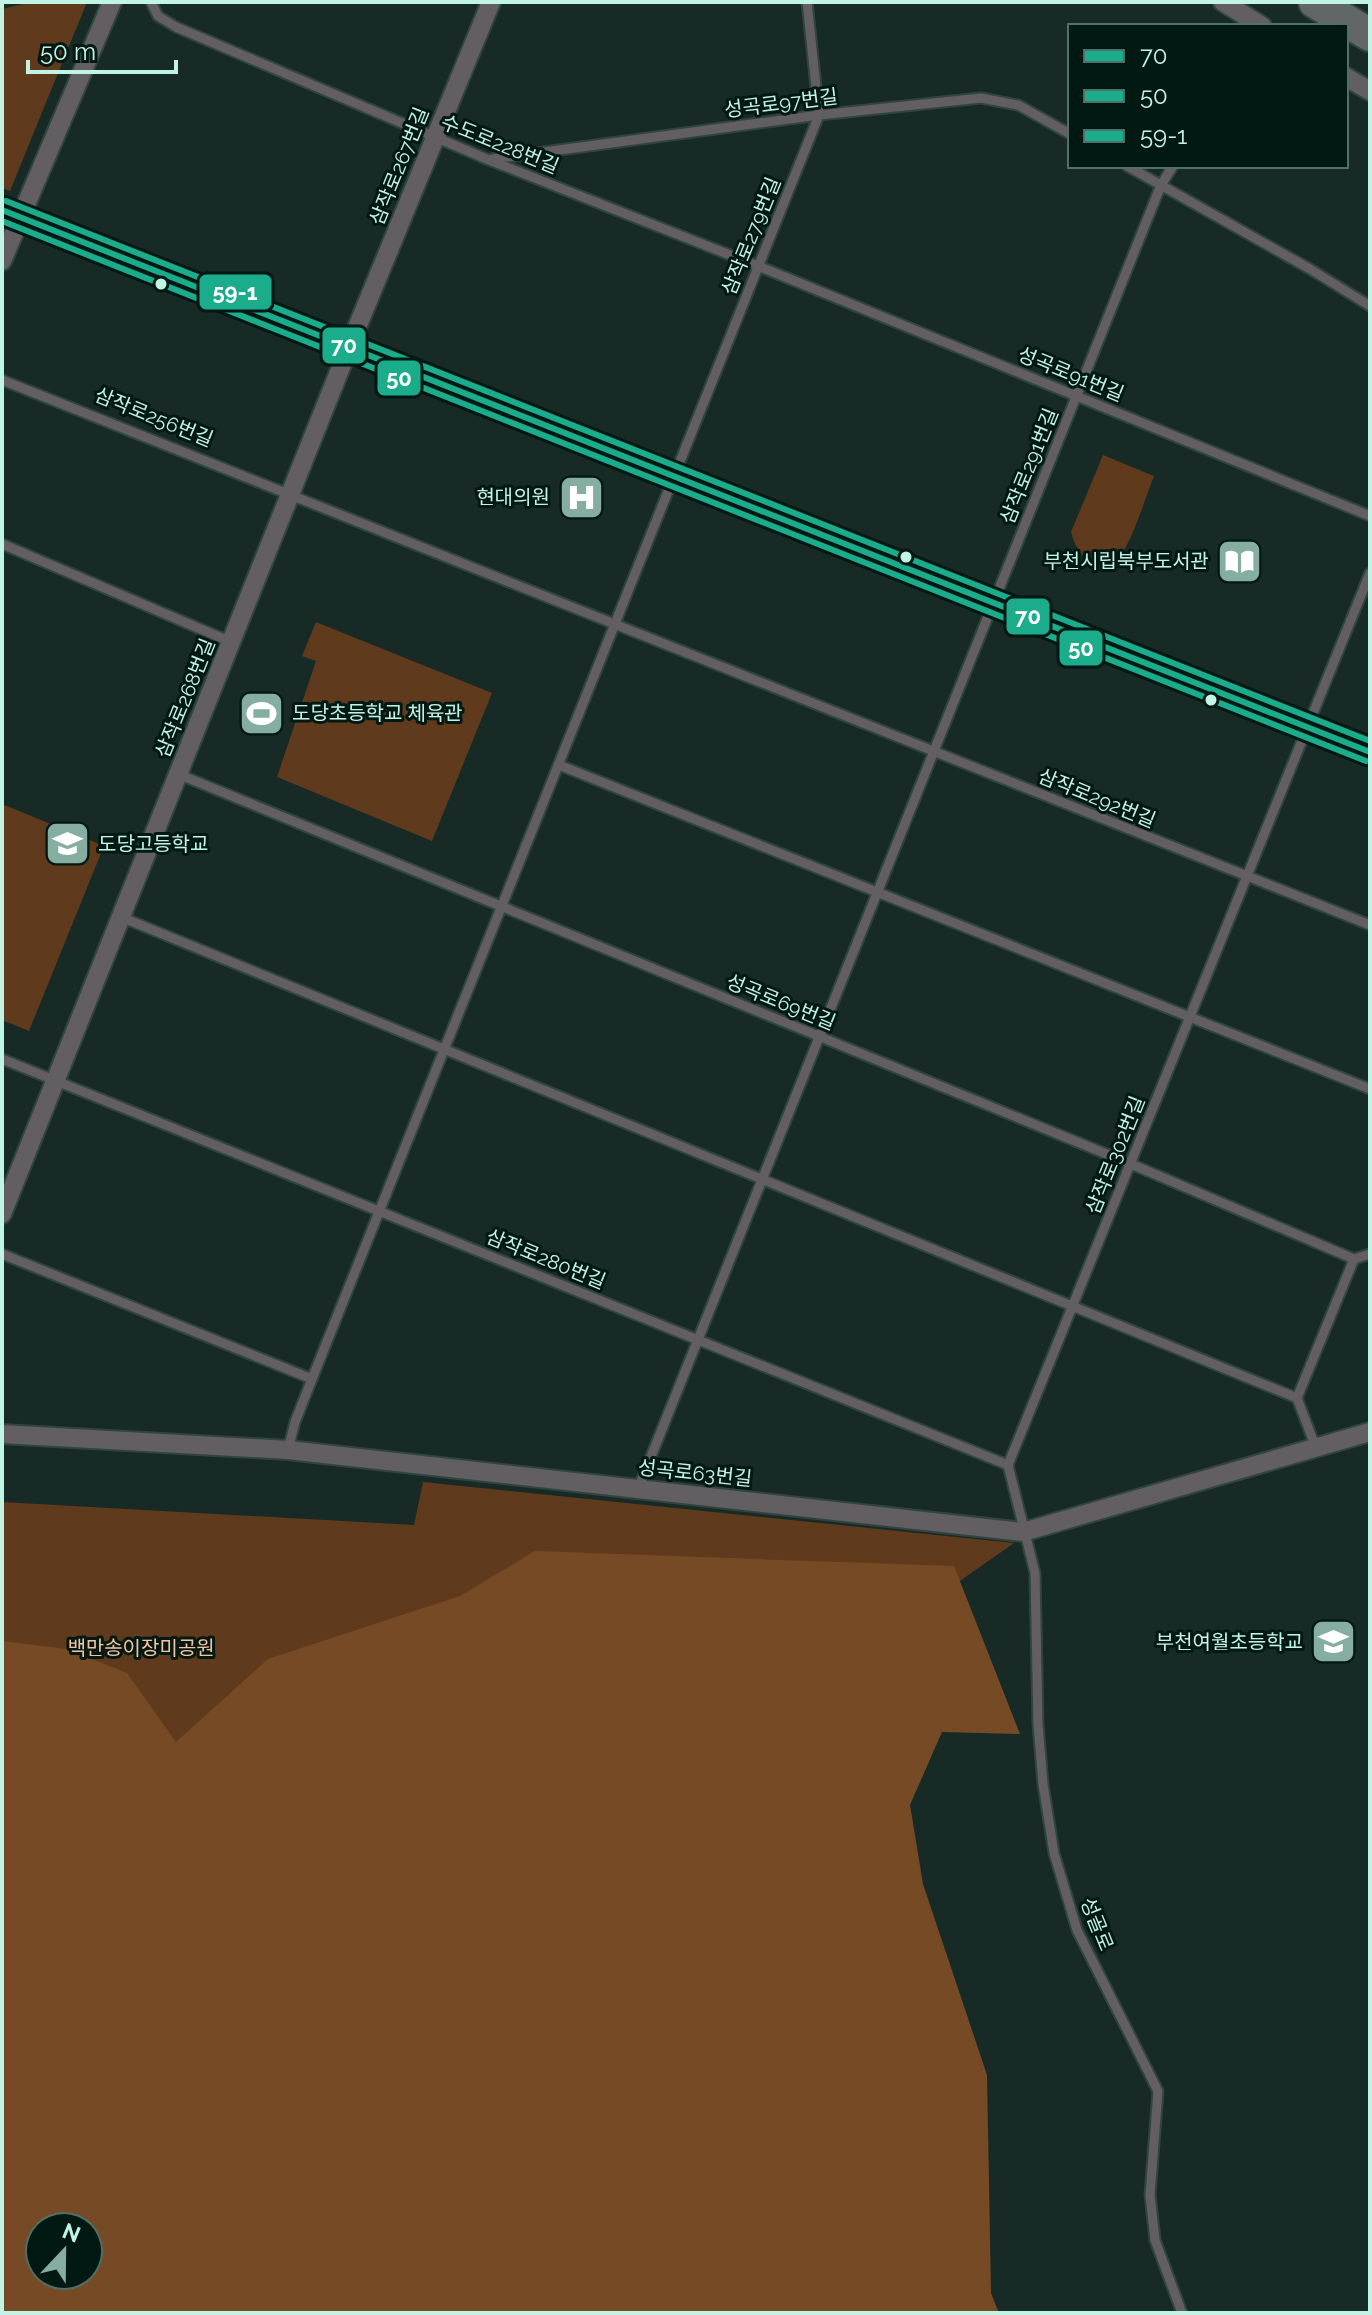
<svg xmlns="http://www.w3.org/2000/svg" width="1372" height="2315" viewBox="0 0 1372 2315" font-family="Raleway,'Noto Sans KR',sans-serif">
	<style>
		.green { fill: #603a1c }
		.forest { fill: #774a26; fill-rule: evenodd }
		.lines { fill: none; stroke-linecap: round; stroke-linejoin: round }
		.lane-casing { stroke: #314540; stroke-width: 13 }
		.street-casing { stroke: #314540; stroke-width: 22 }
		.highway-casing { stroke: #314540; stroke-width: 36 }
		.lane { stroke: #625e61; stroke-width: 9 }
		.street { stroke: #625e61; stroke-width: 18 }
		.highway { stroke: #636666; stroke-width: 32 }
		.bus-1-casing { stroke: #021813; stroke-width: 12 }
		.bus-2-casing { stroke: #021813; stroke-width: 12 }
		.bus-3-casing { stroke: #021813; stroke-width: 12 }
		.bus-1 { stroke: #1aac8b; stroke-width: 6 }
		.bus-2 { stroke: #1aac8b; stroke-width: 6 }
		.bus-3 { stroke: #1aac8b; stroke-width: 6 }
		.bus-dot { fill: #c2f4e5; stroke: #021813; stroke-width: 3 }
		.labels { text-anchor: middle; stroke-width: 6; stroke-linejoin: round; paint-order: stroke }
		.street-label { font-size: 20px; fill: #c2f4e5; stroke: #021813 }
		.poi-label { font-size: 20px; fill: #c2f4e5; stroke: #021813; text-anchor: end }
		.park-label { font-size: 20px; fill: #f6c4a2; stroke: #021813 }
		.line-badge { stroke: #021813; stroke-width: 3 }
		.badge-label { font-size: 22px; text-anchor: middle; font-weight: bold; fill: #fff }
	</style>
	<rect width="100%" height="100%" fill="#172a26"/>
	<g class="green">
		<polygon points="32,2 87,2 10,191 2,188 2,9"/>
		<path d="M1103,455L1154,476C1146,496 1134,536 1122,553C1115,562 1104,565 1093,562C1081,558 1074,544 1071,532Z"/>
		<polygon points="316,622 492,693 432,841 277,777 316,661 302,656"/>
		<polygon points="2,804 104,846 29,1031 2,1020"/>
		<polygon points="423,1482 1014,1543 860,1651 2,1922 2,1502 414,1525"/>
	</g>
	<path class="forest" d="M535,1551L954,1566L1020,1734L942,1732L910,1805L923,1884L987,2075L991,2293L999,2313H2V1641L67,1649L127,1673L176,1742L268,1659L460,1596ZM40,2227H88V2275H40Z"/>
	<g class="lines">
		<defs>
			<g id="lane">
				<polyline points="151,2 158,16 176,27 489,160 758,266 1370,516"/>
				<polyline points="492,159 819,115 981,98 1018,105 1070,134"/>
				<polyline points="1127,166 1310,269 1370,306"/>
				<polyline points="2,380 1370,925"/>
				<polyline points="2,544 231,642"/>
				<polyline points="559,765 1370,1089"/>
				<polyline points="178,774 1131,1164 1354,1259 1370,1254"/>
				<polyline points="121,917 1297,1398 1316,1448"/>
				<polyline points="2,1059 1008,1465"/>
				<polyline points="2,1254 312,1379"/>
				<polyline points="1297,1398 1354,1259"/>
				<polyline points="288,1450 295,1422 312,1379 819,115 807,2"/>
				<polyline points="638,1489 1161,185 1173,166"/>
				<polyline points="1182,2313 1155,2240 1150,2195 1158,2091 1077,1930 1054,1853 1043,1784 1038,1724 1035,1573 1008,1465 1370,573"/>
			</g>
			<g id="street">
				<polyline points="1223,2 1262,26"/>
				<polyline points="1346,77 1370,91"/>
				<polyline points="2,210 1370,752"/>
				<polyline points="2,261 112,2"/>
				<polyline points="2,1214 349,347 491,2"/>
				<polyline points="2,1434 288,1450 1023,1532 1370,1432"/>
			</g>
			<polyline id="highway" points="1315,2 1370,35"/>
		</defs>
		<use href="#lane" class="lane-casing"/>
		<use href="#street" class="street-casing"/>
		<use href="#highway" class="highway-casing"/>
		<use href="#lane" class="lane"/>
		<use href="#street" class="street"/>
		<use href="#highway" class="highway"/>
		<defs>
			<polyline id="bus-1" points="2,210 1370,752"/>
			<polyline id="bus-2" points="2,221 1366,761"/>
			<polyline id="bus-3" points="6,201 1370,741"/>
		</defs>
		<use href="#bus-1" class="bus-1-casing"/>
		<use href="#bus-2" class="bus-2-casing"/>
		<use href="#bus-3" class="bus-3-casing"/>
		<use href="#bus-1" class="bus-1"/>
		<use href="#bus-2" class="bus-2"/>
		<use href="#bus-3" class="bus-3"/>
	</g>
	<defs>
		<symbol id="hospital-square" viewBox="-11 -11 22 22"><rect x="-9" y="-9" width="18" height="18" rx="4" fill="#86ada2" stroke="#021813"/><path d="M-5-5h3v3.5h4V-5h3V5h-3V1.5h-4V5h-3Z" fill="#fff"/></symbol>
		<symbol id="library-square" viewBox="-11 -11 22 22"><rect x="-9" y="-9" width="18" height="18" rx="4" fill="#86ada2" stroke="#021813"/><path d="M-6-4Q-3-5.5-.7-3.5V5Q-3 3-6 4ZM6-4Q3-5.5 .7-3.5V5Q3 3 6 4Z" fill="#fff"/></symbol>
		<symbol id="stadium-square" viewBox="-11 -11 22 22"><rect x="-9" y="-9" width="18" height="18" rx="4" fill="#86ada2" stroke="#021813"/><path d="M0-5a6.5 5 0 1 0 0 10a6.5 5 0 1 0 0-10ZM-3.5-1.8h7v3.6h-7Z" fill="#fff"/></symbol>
		<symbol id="school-square" viewBox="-11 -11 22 22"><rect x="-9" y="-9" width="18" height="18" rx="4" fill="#86ada2" stroke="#021813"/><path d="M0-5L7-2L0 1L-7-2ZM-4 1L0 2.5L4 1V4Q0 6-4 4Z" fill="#fff"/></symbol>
	</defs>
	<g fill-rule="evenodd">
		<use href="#hospital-square" x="556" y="472" width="51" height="51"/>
		<use href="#library-square" x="1214" y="536" width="51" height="51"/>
		<use href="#stadium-square" x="236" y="688" width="51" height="51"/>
		<use href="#school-square" x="42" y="818" width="51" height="51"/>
		<use href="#school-square" x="1308" y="1616" width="51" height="51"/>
	</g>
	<g class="bus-dot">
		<circle cx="161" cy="284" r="7"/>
		<circle cx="906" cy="557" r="7"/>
		<circle cx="1211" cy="700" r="7"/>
	</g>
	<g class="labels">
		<g class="street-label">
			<text transform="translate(781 103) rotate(-7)" y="7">성곡로97번길</text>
			<text transform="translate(500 144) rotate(22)" y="7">수도로228번길</text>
			<text transform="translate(399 166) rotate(-68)" y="7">삼작로267번길</text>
			<text transform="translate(751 236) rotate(-68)" y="7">삼작로279번길</text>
			<text transform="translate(1071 374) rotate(22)" y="7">성곡로91번길</text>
			<text transform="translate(154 417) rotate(22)" y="7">삼작로256번길</text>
			<text transform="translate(1029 466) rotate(-68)" y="7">삼작로291번길</text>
			<text transform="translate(185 698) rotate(-68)" y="7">삼작로268번길</text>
			<text transform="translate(1097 798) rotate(22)" y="7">삼작로292번길</text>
			<text transform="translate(781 1002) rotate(22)" y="7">성곡로69번길</text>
			<text transform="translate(1115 1155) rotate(-68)" y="7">삼작로302번길</text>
			<text transform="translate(546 1259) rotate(22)" y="7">삼작로280번길</text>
			<text transform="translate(695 1473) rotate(6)" y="7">성곡로63번길</text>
			<text transform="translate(1097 1924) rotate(68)" y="7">성골로</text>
		</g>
		<g class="poi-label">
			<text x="550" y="504">현대의원</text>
			<text x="1209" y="568">부천시립북부도서관</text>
			<text x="292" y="720" text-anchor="start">도당초등학교 체육관</text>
			<text x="98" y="851" text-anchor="start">도당고등학교</text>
			<text x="1303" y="1649">부천여월초등학교</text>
		</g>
		<g class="park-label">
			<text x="141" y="1655">백만송이장미공원</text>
		</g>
	</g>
	<g class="line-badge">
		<rect x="198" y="273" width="75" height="38" rx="8" fill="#1aac8b"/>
		<rect x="321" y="326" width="46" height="39" rx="8" fill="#1aac8b"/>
		<rect x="376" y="359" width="46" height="38" rx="8" fill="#1aac8b"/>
		<rect x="1005" y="597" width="46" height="39" rx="8" fill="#1aac8b"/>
		<rect x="1058" y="629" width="46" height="38" rx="8" fill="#1aac8b"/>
	</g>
	<g class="badge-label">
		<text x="235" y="300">59-1</text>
		<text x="344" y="353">70</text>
		<text x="399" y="386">50</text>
		<text x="1028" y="624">70</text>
		<text x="1081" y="656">50</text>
	</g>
	<rect width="1372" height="2315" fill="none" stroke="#c2f4e5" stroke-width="8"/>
	<rect x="1068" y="24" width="280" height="144" fill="#021813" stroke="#4f7067" stroke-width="2"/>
	<rect x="1084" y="50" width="40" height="12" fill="#1aac8b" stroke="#4f7067" stroke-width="2"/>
	<text x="1140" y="64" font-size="24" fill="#c2f4e5">70</text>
	<rect x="1084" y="90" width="40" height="12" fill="#1aac8b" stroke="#4f7067" stroke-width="2"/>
	<text x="1140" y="104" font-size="24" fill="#c2f4e5">50</text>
	<rect x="1084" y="130" width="40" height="12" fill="#1aac8b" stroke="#4f7067" stroke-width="2"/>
	<text x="1140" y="144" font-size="24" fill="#c2f4e5">59-1</text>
	<g transform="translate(64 2251) rotate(22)"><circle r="38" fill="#021813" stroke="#4f7067" stroke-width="2"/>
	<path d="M0-6L14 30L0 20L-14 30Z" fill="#86ada2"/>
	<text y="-12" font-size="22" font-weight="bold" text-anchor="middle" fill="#c2f4e5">N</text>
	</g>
	<path d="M28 60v12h148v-12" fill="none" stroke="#c2f4e5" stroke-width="4"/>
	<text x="40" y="60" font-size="24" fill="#c2f4e5" stroke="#021813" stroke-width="6" paint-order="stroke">50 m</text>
</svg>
